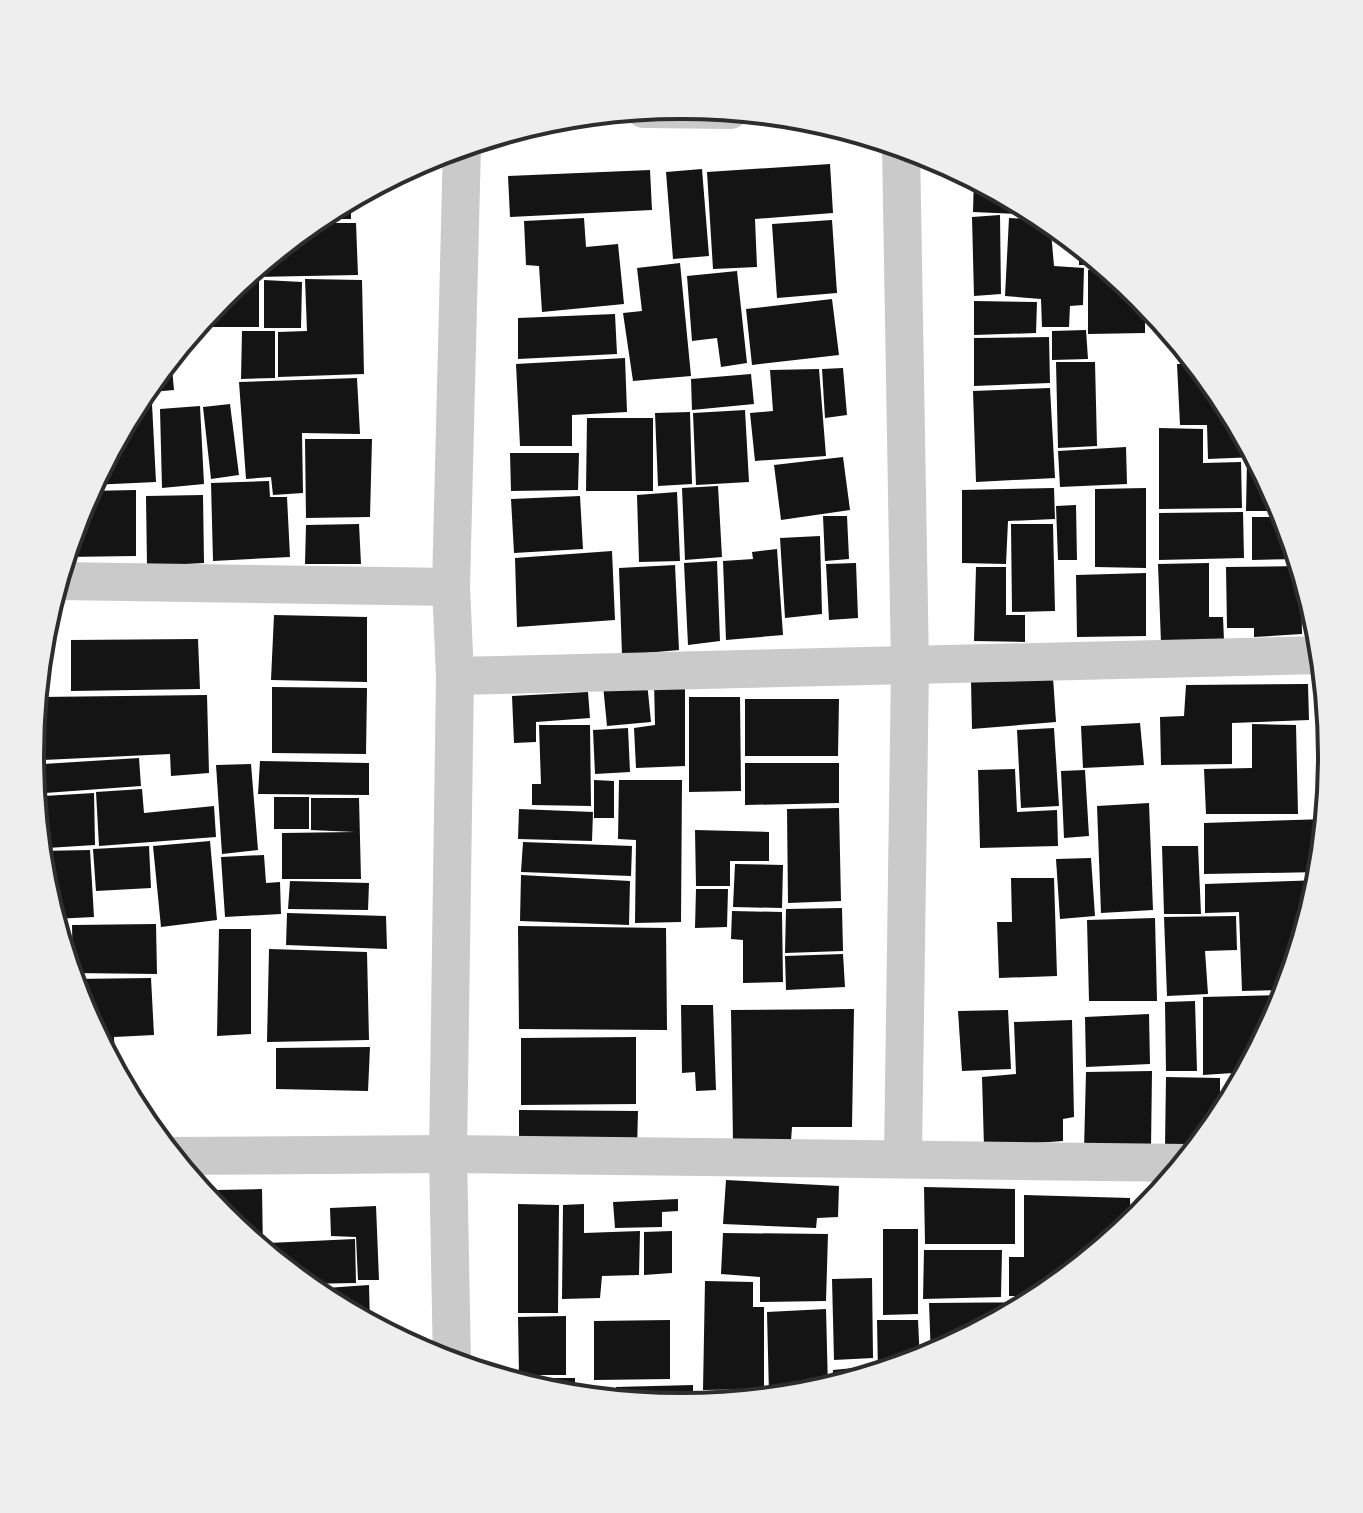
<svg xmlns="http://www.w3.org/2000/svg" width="1363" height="1513" viewBox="0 0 1363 1513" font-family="Montserrat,sans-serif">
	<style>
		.building { fill: #141414 }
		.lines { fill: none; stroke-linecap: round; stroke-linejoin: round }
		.minor { stroke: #cacaca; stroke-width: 38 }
		.rim { fill: none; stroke: #2d2d2d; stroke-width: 4 }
	</style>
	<rect width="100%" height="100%" fill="#fff"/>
	<g class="building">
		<polygon points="830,164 833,213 755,219 757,267 713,269 707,172"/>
		<polygon points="702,169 709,256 673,259 666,172"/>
		<polygon points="650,170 652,210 510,217 508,176"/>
		<polygon points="974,177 1044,215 973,212"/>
		<polygon points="351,198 351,219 314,219 320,215"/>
		<polygon points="1000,215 1001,294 974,296 972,217"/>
		<polygon points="584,218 586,247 618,244 624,304 542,312 539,266 526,265 524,221"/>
		<polygon points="1009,218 1050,220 1054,266 1084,268 1083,305 1070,306 1069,327 1042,327 1041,299 1005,296"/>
		<polygon points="832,220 837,293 777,298 772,224"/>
		<polygon points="309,223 356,223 358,275 248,277"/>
		<polygon points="1079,244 1104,265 1079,265"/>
		<polygon points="680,263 691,376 633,381 623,313 642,311 637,268"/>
		<polygon points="1110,269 1145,300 1145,333 1088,334 1088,270"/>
		<polygon points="737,271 747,363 721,367 717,338 692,341 687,276"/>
		<polygon points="305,279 362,280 364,374 278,377 278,332 307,331"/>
		<polygon points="240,280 259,280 259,327 210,327 210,309"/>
		<polygon points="264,280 302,282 301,328 264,328"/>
		<polygon points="832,299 839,355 752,365 746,309"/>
		<polygon points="974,301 1037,302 1036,333 974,335"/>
		<polygon points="1152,308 1170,330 1152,330"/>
		<polygon points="615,314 617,354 518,359 518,318"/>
		<polygon points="1086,330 1088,359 1052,360 1052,331"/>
		<polygon points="242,331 275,331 275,378 241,379"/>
		<polygon points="1049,337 1050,383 974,386 974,338"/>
		<polygon points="171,357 174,390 141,393"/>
		<polygon points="625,358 627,412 572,415 572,446 520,446 516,364"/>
		<polygon points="1056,362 1095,362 1097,446 1058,448"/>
		<polygon points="1177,364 1198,364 1223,395 1256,457 1208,459 1207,425 1180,425"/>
		<polygon points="843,368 847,415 825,418 822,369"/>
		<polygon points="819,369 826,456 755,461 750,413 773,411 770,370"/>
		<polygon points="751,374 754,404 692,410 691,379"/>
		<polygon points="357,378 360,434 302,433 303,493 273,495 271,477 246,479 239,382"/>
		<polygon points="1050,388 1055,478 976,482 973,391"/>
		<polygon points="152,404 156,482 91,485 134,405"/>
		<polygon points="230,404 239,475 211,479 203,407"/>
		<polygon points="200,406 204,484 162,488 160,409"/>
		<polygon points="745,410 749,482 696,485 693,413"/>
		<polygon points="690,412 692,484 658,486 655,413"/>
		<polygon points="587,418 653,418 653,491 586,491"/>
		<polygon points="1159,428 1203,429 1203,463 1241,462 1242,508 1159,509"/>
		<polygon points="305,439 372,439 370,517 306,518"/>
		<polygon points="1126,447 1127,484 1060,487 1058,451"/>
		<polygon points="510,453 579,453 578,490 511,491"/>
		<polygon points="843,457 850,510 781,520 774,465"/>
		<polygon points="1247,461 1259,462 1284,511 1246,511"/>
		<polygon points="269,481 270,497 287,497 290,557 213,561 211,483"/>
		<polygon points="718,486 722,557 685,560 682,488"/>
		<polygon points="1054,488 1055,519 1008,521 1006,564 962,563 962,490"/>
		<polygon points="1146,488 1146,568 1095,567 1095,489"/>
		<polygon points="136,490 136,556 65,557 88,491"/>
		<polygon points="677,492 680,561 639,562 637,495"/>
		<polygon points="203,495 204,563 147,566 146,496"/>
		<polygon points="580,496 583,549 514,553 511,499"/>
		<polygon points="1076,505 1077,560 1058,560 1056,506"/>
		<polygon points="1243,512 1244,558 1159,560 1159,513"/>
		<polygon points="823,516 847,516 849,559 825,561"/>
		<polygon points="1252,517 1287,517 1299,559 1252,560"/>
		<polygon points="359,524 361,564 305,564 306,525"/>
		<polygon points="1011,524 1053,524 1055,611 1012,612"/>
		<polygon points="820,536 822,614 785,618 780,538"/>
		<polygon points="777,549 783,635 726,640 723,561 753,559 752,552"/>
		<polygon points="612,551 615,620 517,627 515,558"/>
		<polygon points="717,561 720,641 688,645 684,563"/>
		<polygon points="856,563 858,618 829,620 826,564"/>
		<polygon points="1209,563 1209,617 1223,617 1224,640 1161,643 1158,564"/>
		<polygon points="675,565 679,650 622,655 619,568"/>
		<polygon points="1301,566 1302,634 1254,637 1254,628 1227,628 1226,567"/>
		<polygon points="976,567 1006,567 1006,615 1025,615 1025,642 974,641"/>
		<polygon points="1146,573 1146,636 1077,637 1076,575"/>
		<polygon points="274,615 367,617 367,682 271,680"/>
		<polygon points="198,639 200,689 71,691 71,640"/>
		<polygon points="1053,677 1056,722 972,729 971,681"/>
		<polygon points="685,680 685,766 636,768 634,728 655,725 654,681"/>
		<polygon points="647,682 651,722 607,726 603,685"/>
		<polygon points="1308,684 1309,720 1232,723 1232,764 1161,765 1160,717 1184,716 1186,685"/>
		<polygon points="272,687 367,688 366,754 272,753"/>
		<polygon points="588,692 590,718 536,722 536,742 514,743 512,696"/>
		<polygon points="207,695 209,773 171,776 170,754 43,760 40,697"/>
		<polygon points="689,697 740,697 741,791 689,792"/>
		<polygon points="745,699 839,699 838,756 745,756"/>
		<polygon points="1140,723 1144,765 1083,768 1081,726"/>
		<polygon points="1252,724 1296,725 1298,814 1206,814 1204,769 1252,768"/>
		<polygon points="539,725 590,725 591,806 532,805 532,784 541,784"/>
		<polygon points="628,728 630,772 595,774 593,730"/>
		<polygon points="1054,728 1059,806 1021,808 1017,730"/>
		<polygon points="139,758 141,786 45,793 43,764"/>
		<polygon points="260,761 369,763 369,795 258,794"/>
		<polygon points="745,763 839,763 839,803 745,805"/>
		<polygon points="251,764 258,850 222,854 216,765"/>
		<polygon points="1015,769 1017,812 1057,810 1058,846 980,848 978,770"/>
		<polygon points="1085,770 1089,836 1064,838 1061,771"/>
		<polygon points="594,780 614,781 614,818 594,818"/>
		<polygon points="619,780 682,780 681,922 635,923 636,840 618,839"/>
		<polygon points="142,789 144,813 214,806 216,837 99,846 96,792"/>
		<polygon points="94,793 95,845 47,848 44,796"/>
		<rect x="274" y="797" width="35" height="32"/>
		<polygon points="311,798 359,798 361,879 282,879 282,833 355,832 311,830"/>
		<polygon points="1149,803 1153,910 1101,913 1097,806"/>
		<polygon points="839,808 841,901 788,903 787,809"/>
		<polygon points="519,809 593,812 592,841 518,839"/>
		<polygon points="1326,819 1322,872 1204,874 1204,823"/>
		<polygon points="695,830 769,832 769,861 730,861 730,886 696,886"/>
		<polygon points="210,841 217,920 161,927 153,846"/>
		<polygon points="523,842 632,846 631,876 521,872"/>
		<polygon points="149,846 151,888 96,891 93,849"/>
		<polygon points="1162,846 1198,846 1201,914 1164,914"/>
		<polygon points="90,850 94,917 53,919 42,883 39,851"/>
		<polygon points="264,855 266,883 280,882 281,914 225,917 221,857"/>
		<polygon points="1091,858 1095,916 1060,919 1056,859"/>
		<polygon points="735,864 783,865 782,908 733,907"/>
		<polygon points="521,875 630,881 629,925 520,921"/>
		<polygon points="1011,878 1054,878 1057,976 999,978 997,922 1012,922"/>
		<polygon points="1321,880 1288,990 1242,991 1239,912 1205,913 1205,884"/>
		<polygon points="290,881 369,883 368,910 288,909"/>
		<polygon points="696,889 728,889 727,927 695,928"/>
		<polygon points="842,908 843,951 785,953 786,909"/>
		<polygon points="732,911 782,912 783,982 743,983 743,940 731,939"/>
		<polygon points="287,913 386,916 387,949 286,945"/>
		<polygon points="1236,916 1237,950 1205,951 1208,994 1167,996 1164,917"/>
		<polygon points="1155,918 1157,1001 1089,1001 1087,920"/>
		<polygon points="156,924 157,974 73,973 72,925"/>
		<polygon points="518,926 666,928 667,1030 519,1029"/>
		<polygon points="219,929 251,929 251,1034 217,1036"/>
		<polygon points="269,949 367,952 369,1040 267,1042"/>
		<polygon points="843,954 845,987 786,990 785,956"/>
		<polygon points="151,978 154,1035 114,1037 115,1057 107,1058 79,1005 73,979"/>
		<polygon points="1287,995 1248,1072 1203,1075 1203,997"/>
		<polygon points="1195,1001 1197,1071 1166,1071 1165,1002"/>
		<polygon points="681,1005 713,1005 716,1090 696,1091 695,1072 682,1073"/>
		<polygon points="854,1009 852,1127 792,1127 791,1141 733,1142 731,1010"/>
		<polygon points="1008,1010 1011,1069 962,1071 958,1011"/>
		<polygon points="1149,1014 1150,1064 1086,1067 1085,1017"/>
		<polygon points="1072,1020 1074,1117 1063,1119 1063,1141 984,1147 982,1077 1016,1074 1014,1022"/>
		<polygon points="636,1037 636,1104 521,1105 521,1038"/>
		<polygon points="370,1047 368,1091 276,1089 276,1048"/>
		<polygon points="1152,1071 1151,1148 1084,1150 1086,1072"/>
		<polygon points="1166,1077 1220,1078 1220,1123 1201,1146 1165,1147"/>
		<polygon points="1229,1078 1245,1078 1229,1107"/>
		<polygon points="519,1110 638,1111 637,1150 519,1151"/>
		<polygon points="726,1180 839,1186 838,1217 817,1218 816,1228 723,1224"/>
		<polygon points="924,1187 1015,1189 1015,1244 925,1244"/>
		<polygon points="262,1189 263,1252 217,1212 216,1190"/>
		<polygon points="1024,1195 1130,1198 1131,1227 1085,1264 1066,1264 1066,1280 1046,1296 1009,1296 1009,1257 1024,1257"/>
		<polygon points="678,1199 678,1211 662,1212 662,1227 615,1228 613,1202"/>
		<polygon points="518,1204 559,1205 558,1313 518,1313"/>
		<polygon points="584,1204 584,1233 640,1231 639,1275 602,1276 600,1298 562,1299 563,1205"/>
		<polygon points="376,1206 379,1280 358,1280 356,1237 331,1236 330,1208"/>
		<polygon points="883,1229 918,1229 918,1314 883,1315"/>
		<polygon points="672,1231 672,1273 644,1275 644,1232"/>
		<polygon points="723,1233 828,1234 826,1301 760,1302 760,1277 721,1274"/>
		<polygon points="355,1239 356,1283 302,1284 269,1256 268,1243"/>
		<polygon points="924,1250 1002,1250 1001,1297 923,1299"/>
		<polygon points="872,1278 873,1358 834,1360 832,1279"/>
		<polygon points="705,1281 753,1282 753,1307 764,1307 764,1389 703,1390"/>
		<polygon points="369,1285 370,1325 313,1293 312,1289"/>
		<polygon points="1037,1302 976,1334 931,1358 929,1303"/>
		<polygon points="826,1309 828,1389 769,1395 767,1312"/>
		<polygon points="566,1316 566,1375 519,1375 518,1317"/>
		<polygon points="670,1320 670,1379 594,1380 594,1321"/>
		<polygon points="877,1320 918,1320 920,1362 878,1374"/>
		<polygon points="874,1366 874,1376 832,1388 833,1370"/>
		<polygon points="521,1378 575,1378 575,1397 521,1385"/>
		<polygon points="693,1385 693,1407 616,1402 616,1387"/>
	</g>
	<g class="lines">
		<g class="minor">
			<polyline points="644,109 730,110"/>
			<polyline points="901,146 910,667 903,1157"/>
			<polyline points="57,581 451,587"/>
			<polyline points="455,676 1323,655"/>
			<polyline points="171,1156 448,1154 1187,1163"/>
			<polyline points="452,1364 448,1154 455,676 451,587 462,145"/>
		</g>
	</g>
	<path d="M0 0H1363V1513H0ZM44 756a637 637 0 1 1 1274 0a637 637 0 1 1-1274 0Z" fill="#eee" fill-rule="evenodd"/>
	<path class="rim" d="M44 756a637 637 0 1 1 1274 0a637 637 0 1 1-1274 0Z"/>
</svg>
